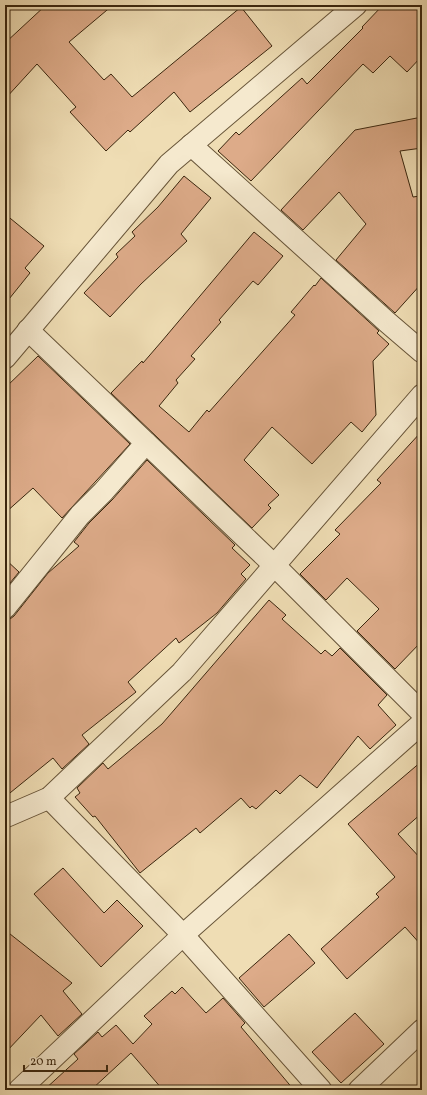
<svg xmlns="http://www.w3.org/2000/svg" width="427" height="1095" viewBox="0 0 427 1095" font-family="Vollkorn,serif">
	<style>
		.building { fill: #ddab89; stroke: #3a260e }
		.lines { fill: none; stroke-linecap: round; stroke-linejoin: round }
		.street-casing { stroke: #675438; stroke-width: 23 }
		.street { stroke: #f5e9ce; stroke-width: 21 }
	</style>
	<rect width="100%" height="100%" fill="#efddb4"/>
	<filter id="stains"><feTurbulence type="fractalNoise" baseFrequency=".005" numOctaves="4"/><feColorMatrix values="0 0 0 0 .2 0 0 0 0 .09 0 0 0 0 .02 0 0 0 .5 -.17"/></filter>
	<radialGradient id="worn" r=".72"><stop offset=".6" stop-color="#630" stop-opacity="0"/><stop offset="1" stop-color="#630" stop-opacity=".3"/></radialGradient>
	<g class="building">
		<polygon points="46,5 113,5 69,42 104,80 111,74 132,97 241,7 272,46 190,112 174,92 130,132 128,130 106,151 70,112 76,107 37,64 5,99 5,43"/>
		<polygon points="383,5 422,5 422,56 407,72 390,56 373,73 363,64 251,181 218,151 236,132 239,135 302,78 307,84 363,28 362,27"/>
		<polygon points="422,117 422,148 400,151 413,197 420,196 422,208 422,283 395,313 336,260 366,224 339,192 303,230 281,210 355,130"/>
		<polygon points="184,176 211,198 181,234 187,241 141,284 110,317 84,293 118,257 116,254 135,236 132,232 158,207"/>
		<polygon points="5,214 44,246 25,268 30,273 5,304"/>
		<polygon points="254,232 283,256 258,285 253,281 219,320 221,322 191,356 195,359 176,380 178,383 159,406 189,432 207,410 209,412 295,315 291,312 314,285 315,286 321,278 379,331 377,333 389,344 373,361 376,415 362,432 351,422 312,464 272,427 244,460 279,495 268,505 271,508 252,528 111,393 142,361 143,363 162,341"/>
		<polygon points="38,356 130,444 62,518 33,488 5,513 5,388"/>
		<polygon points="422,431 422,641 395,669 357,631 379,609 347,578 326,600 300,574 340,534 335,530 381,483 377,480"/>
		<polygon points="147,460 235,545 232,548 250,565 241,574 246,579 217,613 179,643 176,638 128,682 136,692 82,735 89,744 62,769 53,758 5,797 5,620 10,619 14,616 48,573 79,546 74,542 89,523 112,500"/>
		<polygon points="5,559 19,572 5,589"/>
		<polygon points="269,600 286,615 282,619 321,654 325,650 332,656 340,648 387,695 378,705 396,725 370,749 358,736 317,788 300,775 280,794 276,790 256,809 252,806 250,808 241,798 200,833 196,828 140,873 95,816 93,817 75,797 80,793 77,788 103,763 108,769 162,724"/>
		<polygon points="422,761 422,813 398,834 422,860 422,946 405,927 347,979 321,949 379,897 376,894 395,877 348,824"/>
		<polygon points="63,868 104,913 117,900 143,926 101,967 34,894"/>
		<polygon points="5,930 72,983 63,991 82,1014 58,1036 41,1015 5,1053"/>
		<polygon points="289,934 315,963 264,1007 239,978"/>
		<polygon points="182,987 206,1013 223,998 245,1023 241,1027 294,1090 163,1090 131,1053 91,1090 44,1090 78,1059 74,1054 98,1032 102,1037 116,1025 133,1044 152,1024 144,1016 172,991 175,994"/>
		<polygon points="355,1013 384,1044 341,1083 312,1052"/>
	</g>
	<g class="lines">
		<defs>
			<g id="street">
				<polyline points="191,145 387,322 422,352"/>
				<polyline points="28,330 275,566 422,713"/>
				<polyline points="5,358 169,164 356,5"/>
				<polyline points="5,608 80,515 103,492 146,443"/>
				<polyline points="49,798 183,935 321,1090"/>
				<polyline points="5,817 49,798 182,672 422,395"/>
				<polyline points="19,1090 183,935 422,723"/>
				<polyline points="359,1090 422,1030"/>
			</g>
		</defs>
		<use href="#street" class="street-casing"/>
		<use href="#street" class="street"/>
	</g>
	<rect width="427" height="1095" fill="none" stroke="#efddb4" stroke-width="20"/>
	<rect x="6" y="6" width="415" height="1083" fill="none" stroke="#3a260e" stroke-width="2"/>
	<rect x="10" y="10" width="407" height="1075" fill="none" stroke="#3a260e"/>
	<path d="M24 1065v6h83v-6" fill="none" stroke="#3a260e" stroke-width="2"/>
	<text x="30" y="1065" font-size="12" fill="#3a260e" stroke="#f5e9ce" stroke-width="3" paint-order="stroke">20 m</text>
	<rect width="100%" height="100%" filter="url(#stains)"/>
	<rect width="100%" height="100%" fill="url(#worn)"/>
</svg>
